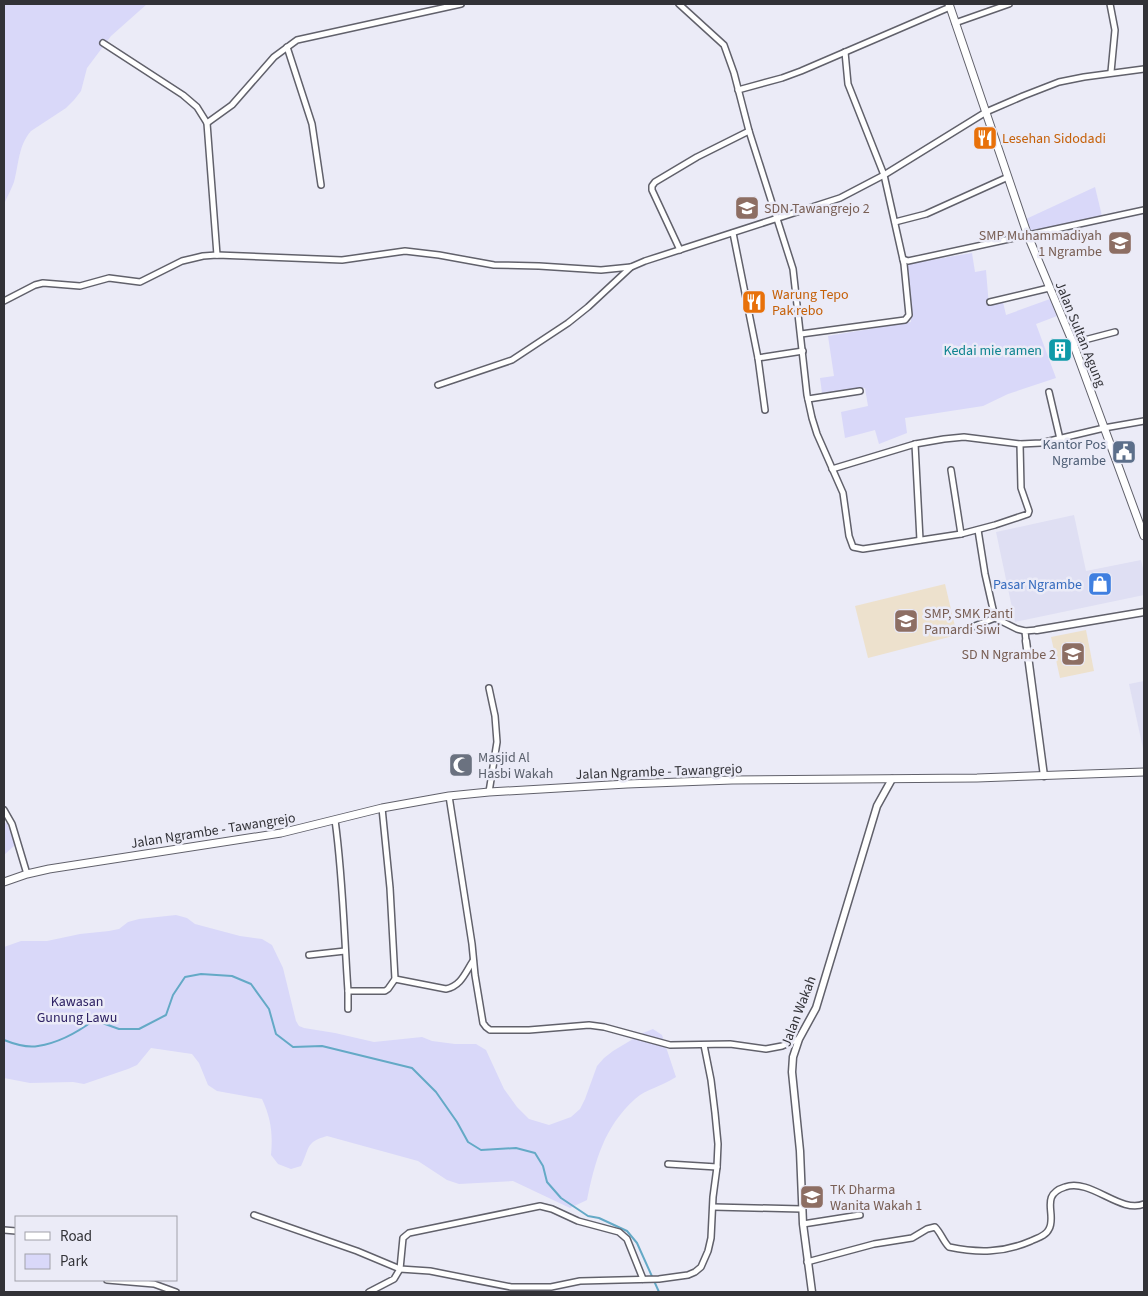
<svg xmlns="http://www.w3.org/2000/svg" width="1148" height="1296" viewBox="0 0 1148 1296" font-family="'Source Sans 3',sans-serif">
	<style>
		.built { fill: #dfdff3 }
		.education { fill: #ede1cd }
		.green { fill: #d9d8f9 }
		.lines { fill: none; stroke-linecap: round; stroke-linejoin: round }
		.stream { stroke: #64a9c6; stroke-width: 2 }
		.minor-casing { stroke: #61616b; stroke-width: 8 }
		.tertiary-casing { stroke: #61616b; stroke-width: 9 }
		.secondary-casing { stroke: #61616b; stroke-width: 9 }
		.minor { stroke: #fff; stroke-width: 5 }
		.tertiary { stroke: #fff; stroke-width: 6 }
		.secondary { stroke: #fff; stroke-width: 7 }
		.labels { text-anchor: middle; stroke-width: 5; stroke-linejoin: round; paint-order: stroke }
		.food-label { font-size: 14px; fill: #c56008; stroke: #ebebf7; text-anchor: start }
		.education-label { font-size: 14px; fill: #785e54; stroke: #ebebf7; text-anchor: start }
		.street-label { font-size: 14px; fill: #323237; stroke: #ebebf7 }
		.culture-label { font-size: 14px; fill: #0d838f; stroke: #ebebf7; text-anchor: end }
		.service-label { font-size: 14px; fill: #4e5e75; stroke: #ebebf7; text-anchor: end }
		.shop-label { font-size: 14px; fill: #366cbe; stroke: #ebebf7; text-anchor: end }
		.worship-label { font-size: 14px; fill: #5b616d; stroke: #ebebf7; text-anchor: start }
		.park-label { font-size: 14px; fill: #2d2163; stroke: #ebebf7 }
	</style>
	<rect width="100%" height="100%" fill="#ebebf7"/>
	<g class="built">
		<polygon points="1074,515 1086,571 1141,560 1144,573 1144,595 1015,622 996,532"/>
		<polygon points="1144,681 1144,753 1129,684"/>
	</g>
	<g class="education">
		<polygon points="945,584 957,635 868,658 855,606"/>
		<polygon points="1086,630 1094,671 1060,678 1051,637"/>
	</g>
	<g class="green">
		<path d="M4,4H147L111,36L87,68L81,91L74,100L66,108L31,131C18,146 19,164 14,182C11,190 7,197 4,204Z"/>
		<polygon points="1095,187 1102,216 1031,233 1026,219"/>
		<polygon points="972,253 975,272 986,270 989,306 1003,302 1006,315 1050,299 1057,316 1036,324 1056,378 1008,394 983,406 905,418 907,433 879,444 875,430 845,438 841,412 868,406 865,388 822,393 820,378 834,376 828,336 911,322 907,264"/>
		<polygon points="4,823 7,823 15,845 4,855"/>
		<path d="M176,915L187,918L195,924L240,936L262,939L272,945L283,968L296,1021L299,1026L304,1028L335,1033L374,1042L422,1037L432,1041L455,1044H476L486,1050L504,1089L517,1107L529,1119L549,1125L571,1117L580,1109L585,1099L597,1066L604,1058L613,1051L643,1033L653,1029L662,1035L676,1077C663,1086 646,1089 635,1099C604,1127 595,1161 587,1200L570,1208L513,1181L459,1184L447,1180L418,1161L327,1136C305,1142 310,1148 301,1166L291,1169L278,1164L271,1155C273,1134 271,1118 262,1099L217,1091L208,1085L199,1063L192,1054L151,1048L137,1065L128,1069L84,1084L73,1082L30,1083L4,1078V947L21,941H47L80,934L109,931L119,929L128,922L139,919Z"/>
	</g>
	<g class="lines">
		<path class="stream" d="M4,1040C14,1044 27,1048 38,1046C58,1043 78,1032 94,1020L119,1029H139L166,1015L173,995L185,977L201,974L232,976L251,984L269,1009L276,1034L293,1047L322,1046L412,1068L436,1092L457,1122L468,1142L481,1150L516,1148L535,1153L543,1166L547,1182L561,1198L588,1216L599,1218L627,1231L637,1243L659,1292"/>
		<defs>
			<g id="minor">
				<polyline points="679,4 724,45 734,73 749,131 793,269 807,395 812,418 817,434 843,493 849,536 853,547 863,549 961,534 995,525 1028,514 1029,511 1021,488 1020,444"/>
				<polyline points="1110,4 1115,30 1111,72"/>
				<polyline points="955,23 1009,4"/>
				<polyline points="103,43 183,95 197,107 207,123 217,255"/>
				<polyline points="287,47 312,124 321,185"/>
				<polyline points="738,90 782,78 801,71 950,7"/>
				<polyline points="207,123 232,105 274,57 297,40 461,4"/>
				<polyline points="895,222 926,214 1008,177"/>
				<polyline points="733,233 758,358 765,410"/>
				<polyline points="680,250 652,190 652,186 655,182 697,157 749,131"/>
				<polyline points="903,259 908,261 1144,210"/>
				<polyline points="4,301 35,285 43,283 80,286 109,278 140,282 182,261 203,256 217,255 342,260 405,251 439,255 494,265 539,266 601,270 631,267"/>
				<polyline points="990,302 1049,288"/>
				<polyline points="801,334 905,320 909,315 904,264 884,175 848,84 845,52"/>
				<polyline points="1073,343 1115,332"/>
				<polyline points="758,358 803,351"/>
				<polyline points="438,385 512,360 568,323 588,307 631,267 645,261 840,198 884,175 986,112 1023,96 1059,82 1084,77 1144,69"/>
				<polyline points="1049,392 1060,439"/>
				<polyline points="808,399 860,391"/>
				<polyline points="915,444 920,540"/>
				<polyline points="832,469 915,444 944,439 964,437 1020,444 1041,443 1104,428 1144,421"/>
				<polyline points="951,470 961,534"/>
				<polyline points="978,530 985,574 995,618 1017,629 1025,631"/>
				<polyline points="967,629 995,618"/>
				<polyline points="1026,641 1025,631 1037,630"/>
				<polyline points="489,792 497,742 495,716 489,688"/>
				<polyline points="449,796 472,944 475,975 483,1023 486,1027 490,1030 529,1030 589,1025 604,1027 670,1045 730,1044 766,1049 782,1046 799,1039"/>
				<polyline points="4,810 12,824 27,874"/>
				<path d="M335,820C343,877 344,934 348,991H385L388,989L395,979L390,888L382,808"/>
				<polyline points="309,955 345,951"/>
				<path d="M395,979L446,989C461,986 465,973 473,961"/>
				<polyline points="348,991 348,1009"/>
				<polyline points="668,1164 717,1167"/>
				<polyline points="713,1207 802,1209"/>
				<polyline points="254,1215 357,1251 400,1269 430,1271 511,1287 551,1287 580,1281 659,1279 688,1275 695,1272 701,1267 708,1251 711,1238 713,1197 717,1167 718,1144 715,1113 711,1080 704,1045"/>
				<polyline points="803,1224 860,1215"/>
				<polyline points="4,1230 16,1231"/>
				<path d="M807,1262L874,1244L912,1238L927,1229L935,1227C941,1233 943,1241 949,1247C978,1253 1003,1253 1031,1241C1037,1238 1046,1236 1049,1229C1057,1215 1039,1195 1065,1187C1091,1178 1120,1214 1144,1204"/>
				<polyline points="107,1280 154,1284 176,1292"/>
				<polyline points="369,1292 394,1279 400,1269 403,1238 409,1233 540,1206 552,1209 578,1221 619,1232 627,1239 643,1279"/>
			</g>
			<g id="tertiary">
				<polyline points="1037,630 1144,612"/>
				<polyline points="1026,641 1044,776"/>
				<polyline points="812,1292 803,1224 800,1151 792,1072 793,1057 799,1039 816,1008 877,806 892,779"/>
			</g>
			<g id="secondary">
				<polyline points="949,4 1028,236 1073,343 1144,536"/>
				<polyline points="4,882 27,874 49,869 281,833 382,808 449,796 489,792 627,784 732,780 977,778 1144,772"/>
			</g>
		</defs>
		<use href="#minor" class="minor-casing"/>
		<use href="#tertiary" class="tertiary-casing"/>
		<use href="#secondary" class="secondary-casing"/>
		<use href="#minor" class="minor"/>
		<use href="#tertiary" class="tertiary"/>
		<use href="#secondary" class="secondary"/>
	</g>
	<defs>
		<symbol id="restaurant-square" viewBox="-11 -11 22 22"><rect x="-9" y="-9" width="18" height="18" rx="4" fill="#e8710a" stroke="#ebebf7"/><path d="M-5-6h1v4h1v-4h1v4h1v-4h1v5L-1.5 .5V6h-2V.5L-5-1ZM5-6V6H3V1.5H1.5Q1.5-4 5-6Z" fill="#fff"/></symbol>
		<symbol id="school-square" viewBox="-11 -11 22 22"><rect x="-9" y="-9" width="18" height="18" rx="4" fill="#8d6e63" stroke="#ebebf7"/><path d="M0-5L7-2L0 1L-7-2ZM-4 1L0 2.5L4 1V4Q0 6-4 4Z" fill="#fff"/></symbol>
		<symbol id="building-square" viewBox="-11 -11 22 22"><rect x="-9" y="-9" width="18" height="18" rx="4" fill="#0f9aa8" stroke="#ebebf7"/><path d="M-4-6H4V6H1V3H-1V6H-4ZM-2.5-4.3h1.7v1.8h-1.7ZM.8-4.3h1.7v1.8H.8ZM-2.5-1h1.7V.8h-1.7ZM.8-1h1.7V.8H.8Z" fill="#fff"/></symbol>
		<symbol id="civic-square" viewBox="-11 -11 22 22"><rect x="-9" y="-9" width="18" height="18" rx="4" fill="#5c6f8a" stroke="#ebebf7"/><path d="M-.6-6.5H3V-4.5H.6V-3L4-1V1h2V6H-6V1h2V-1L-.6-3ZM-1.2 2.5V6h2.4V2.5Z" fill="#fff"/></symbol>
		<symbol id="shop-square" viewBox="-11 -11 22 22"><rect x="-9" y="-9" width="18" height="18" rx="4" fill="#3f7fe0" stroke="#ebebf7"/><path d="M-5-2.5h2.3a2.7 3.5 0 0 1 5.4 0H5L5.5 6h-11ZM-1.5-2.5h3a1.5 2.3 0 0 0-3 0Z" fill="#fff"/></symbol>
		<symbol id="mosque-square" viewBox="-11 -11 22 22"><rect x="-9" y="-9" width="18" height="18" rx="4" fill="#6b7280" stroke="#ebebf7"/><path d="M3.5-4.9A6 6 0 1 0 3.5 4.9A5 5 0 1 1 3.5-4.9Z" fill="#fff"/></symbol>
	</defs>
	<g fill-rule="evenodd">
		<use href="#restaurant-square" x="971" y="124" width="28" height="28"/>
		<use href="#school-square" x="733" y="194" width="28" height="28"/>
		<use href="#school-square" x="1106" y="229" width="28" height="28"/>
		<use href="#restaurant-square" x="740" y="288" width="28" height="28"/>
		<use href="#building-square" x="1046" y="336" width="28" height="28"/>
		<use href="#civic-square" x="1110" y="438" width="28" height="28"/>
		<use href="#shop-square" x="1086" y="570" width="28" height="28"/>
		<use href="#school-square" x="892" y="607" width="28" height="28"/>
		<use href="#school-square" x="1059" y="640" width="28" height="28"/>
		<use href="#mosque-square" x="447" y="751" width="28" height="28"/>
		<use href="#school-square" x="798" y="1183" width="28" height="28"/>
	</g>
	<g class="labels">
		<g class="food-label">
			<text x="1002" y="143">Lesehan Sidodadi</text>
			<text x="772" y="299">Warung Tepo<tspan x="772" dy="16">Pak rebo</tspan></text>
		</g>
		<g class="education-label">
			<text x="764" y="213">SDN Tawangrejo 2</text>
			<text x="1102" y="240" text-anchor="end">SMP Muhammadiyah<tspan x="1102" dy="16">1 Ngrambe</tspan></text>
			<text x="924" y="618">SMP, SMK Panti<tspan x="924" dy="16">Pamardi Siwi</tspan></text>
			<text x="1056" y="659" text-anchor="end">SD N Ngrambe 2</text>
			<text x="830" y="1194">TK Dharma<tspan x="830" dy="16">Wanita Wakah 1</tspan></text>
		</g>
		<g class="street-label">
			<text transform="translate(1081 334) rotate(68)" y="5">Jalan Sultan Agung</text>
			<text transform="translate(659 771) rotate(-2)" y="5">Jalan Ngrambe - Tawangrejo</text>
			<text transform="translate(213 830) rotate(-9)" y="5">Jalan Ngrambe - Tawangrejo</text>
			<text transform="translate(798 1011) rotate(-69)" y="5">Jalan Wakah</text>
		</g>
		<g class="culture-label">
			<text x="1042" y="355">Kedai mie ramen</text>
		</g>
		<g class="service-label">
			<text x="1106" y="449">Kantor Pos<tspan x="1106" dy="16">Ngrambe</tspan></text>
		</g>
		<g class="shop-label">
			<text x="1082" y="589">Pasar Ngrambe</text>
		</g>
		<g class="worship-label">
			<text x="478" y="762">Masjid Al<tspan x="478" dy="16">Hasbi Wakah</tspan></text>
		</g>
		<g class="park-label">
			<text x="77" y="1006">Kawasan<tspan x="77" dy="16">Gunung Lawu</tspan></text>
		</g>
	</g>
	<rect width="1148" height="1296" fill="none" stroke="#323237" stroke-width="10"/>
	<rect x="15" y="1216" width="162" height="65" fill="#ebebf7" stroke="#a1a1aa"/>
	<rect x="25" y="1232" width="25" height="8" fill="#ffffff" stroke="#a1a1aa"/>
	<text x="60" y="1241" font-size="15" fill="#323237">Road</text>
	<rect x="25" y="1254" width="25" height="15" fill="#d9d8f9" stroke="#a1a1aa"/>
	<text x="60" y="1266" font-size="15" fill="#323237">Park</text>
</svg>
